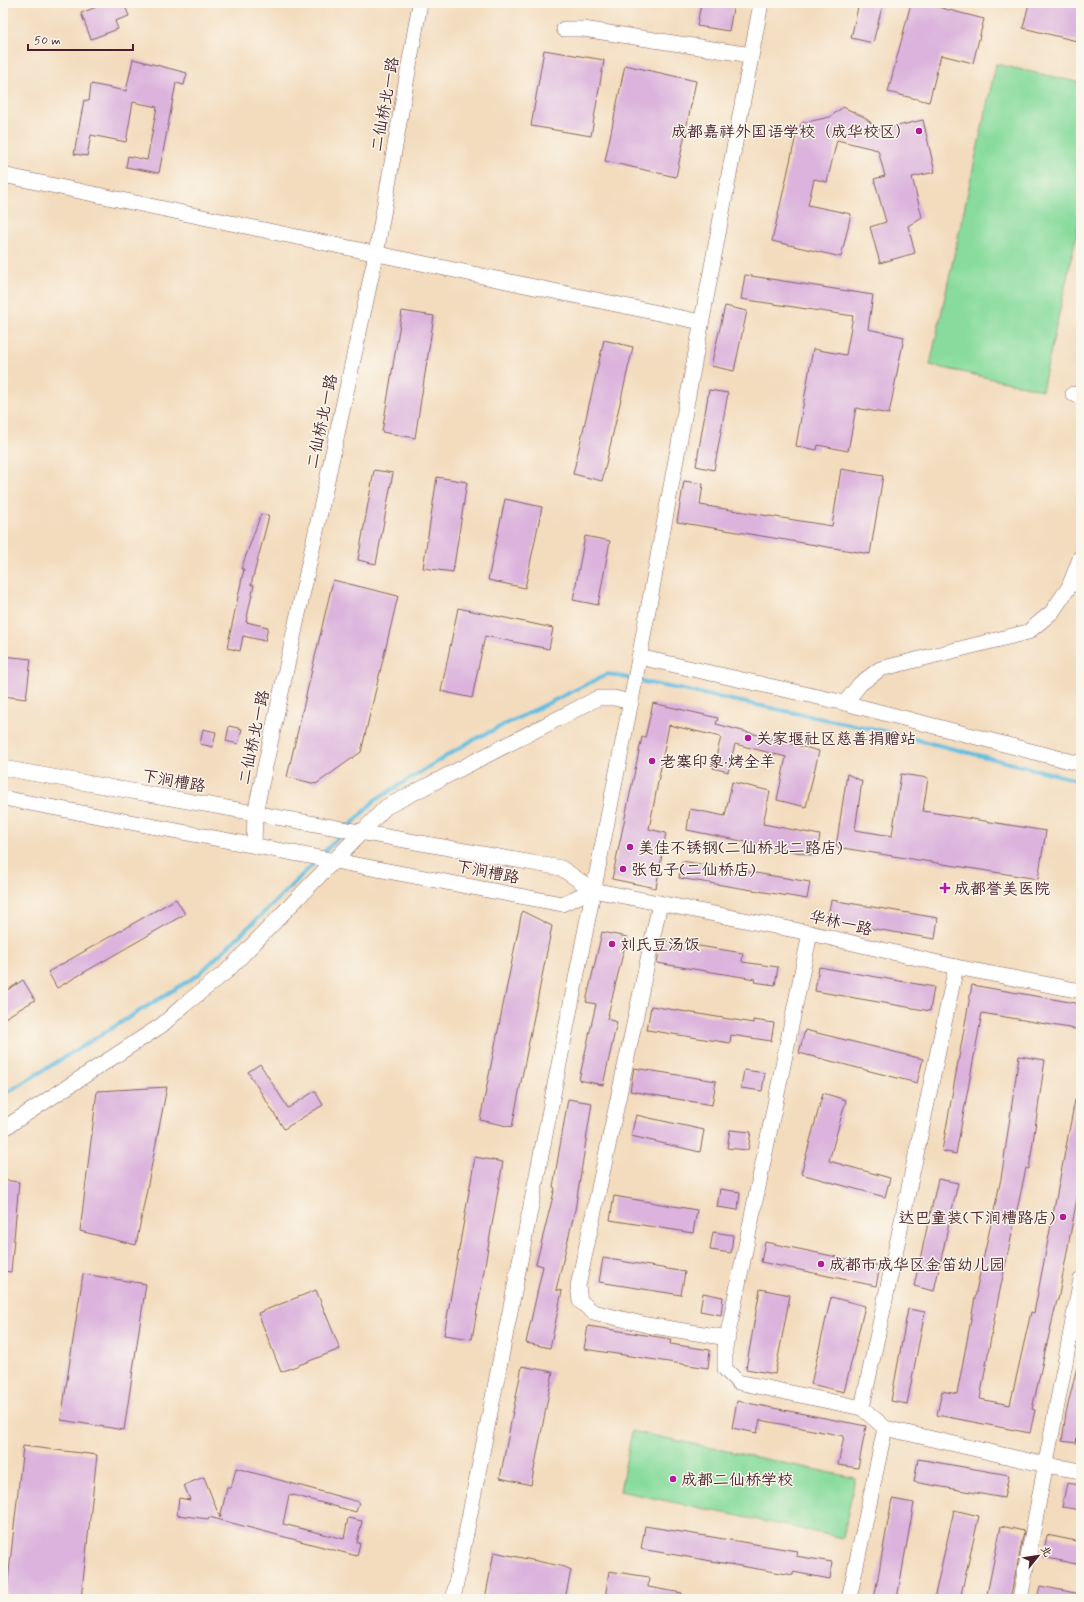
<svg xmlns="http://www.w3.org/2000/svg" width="1084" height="1602" viewBox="0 0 1084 1602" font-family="Mynerve,'LXGW WenKai TC',sans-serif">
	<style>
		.green { fill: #88db9d; stroke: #697d64 }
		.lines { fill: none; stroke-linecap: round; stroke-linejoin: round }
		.stream { stroke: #63bde0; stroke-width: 4 }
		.building { fill: #dbb3dd }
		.minor-casing { stroke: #85615e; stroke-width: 16 }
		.minor { stroke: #fff; stroke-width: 15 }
		.poi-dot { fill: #b5179e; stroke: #fbf7ec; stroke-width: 1.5 }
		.labels { text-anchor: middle; stroke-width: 3; stroke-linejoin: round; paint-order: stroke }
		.street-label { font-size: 16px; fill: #4a1f2b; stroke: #fbf7ec }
		.poi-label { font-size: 16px; fill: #4a1f2b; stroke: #fbf7ec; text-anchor: start }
	</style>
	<rect width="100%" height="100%" fill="#fbf7ec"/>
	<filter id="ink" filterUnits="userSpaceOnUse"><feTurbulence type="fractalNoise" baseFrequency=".025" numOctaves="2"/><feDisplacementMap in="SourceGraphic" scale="8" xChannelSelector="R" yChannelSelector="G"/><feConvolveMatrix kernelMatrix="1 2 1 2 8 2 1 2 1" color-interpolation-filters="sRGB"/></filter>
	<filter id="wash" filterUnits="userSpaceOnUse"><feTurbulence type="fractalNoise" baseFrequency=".012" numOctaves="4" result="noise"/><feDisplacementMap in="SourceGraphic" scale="16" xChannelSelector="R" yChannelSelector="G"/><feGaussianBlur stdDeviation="0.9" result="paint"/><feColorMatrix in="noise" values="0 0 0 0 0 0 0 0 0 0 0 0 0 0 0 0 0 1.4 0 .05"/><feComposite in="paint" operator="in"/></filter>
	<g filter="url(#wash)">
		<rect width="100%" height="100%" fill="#f3dcbe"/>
		<g class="green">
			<polygon points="996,64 1081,83 1081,215 1042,390 930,365"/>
			<polygon points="632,1431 855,1478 843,1538 620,1491"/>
		</g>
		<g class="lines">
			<g class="stream">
				<polyline points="639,681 878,730 1081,781"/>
				<polyline points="349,827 375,800 471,741 608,674 632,679"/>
				<polyline points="322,854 343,833"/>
				<polyline points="3,1095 198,975 277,900 316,861"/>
			</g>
		</g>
		<g id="blocks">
			<g class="building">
				<polygon points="107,3 124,3 129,16 115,21 118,29 91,39 81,13"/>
				<polygon points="701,3 734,3 729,31 697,26"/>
				<polygon points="859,3 883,3 873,43 851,38"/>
				<polygon points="911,3 922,3 984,19 973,63 941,55 929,102 888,92"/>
				<polygon points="1029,3 1081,3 1081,42 1023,28"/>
				<polygon points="544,50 604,60 591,136 531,126"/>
				<polygon points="133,59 187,73 184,85 176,83 159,173 126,167 128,156 147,160 157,107 133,102 126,142 91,135 87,156 74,154 84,100 89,101 91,84 126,91"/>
				<polygon points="625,65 696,81 676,177 605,161"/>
				<polygon points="843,107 864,117 880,130 923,120 935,172 912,177 922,217 908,226 915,253 880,263 870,227 886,222 874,179 885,176 878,150 837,140 827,182 814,179 808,205 851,214 841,257 772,241 797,131 802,123 830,117"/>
				<polygon points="745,275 873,295 868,329 904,337 889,414 856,408 848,451 818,445 817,450 796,446 813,349 846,355 853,316 741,299"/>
				<polygon points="725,306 747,311 734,371 711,366"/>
				<polygon points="402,311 434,316 415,438 382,432"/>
				<polygon points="604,340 633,347 602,481 573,474"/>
				<polygon points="709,390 728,393 714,470 696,466"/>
				<polygon points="841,469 883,476 870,554 677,522 684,481 703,484 700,505 832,526"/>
				<polygon points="374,470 393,473 376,564 358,560"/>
				<polygon points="437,477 467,482 453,572 423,568"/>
				<polygon points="505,499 542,507 525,588 488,580"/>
				<polygon points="261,514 269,516 251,585 254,585 246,622 268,627 265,641 243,636 240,651 227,648 244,569 241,569"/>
				<polygon points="585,536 610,541 598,605 573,600"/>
				<polygon points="333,580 398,596 361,752 316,784 287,777"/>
				<polygon points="458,608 553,628 549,649 485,636 472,698 441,691"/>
				<polygon points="3,656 31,659 26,699 3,696"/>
				<polygon points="653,703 718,718 716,724 819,751 806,807 777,800 786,757 735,744 728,772 713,768 721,737 669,725 649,829 666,833 656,888 612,879 642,737 645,738"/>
				<polygon points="229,726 242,729 238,744 226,741"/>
				<polygon points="203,729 216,732 213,747 200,744"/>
				<polygon points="847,774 862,781 855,830 892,836 901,774 928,778 923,811 1046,831 1038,879 836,847"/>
				<polygon points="732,782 770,791 763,824 820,835 816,856 687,830 690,809 725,816"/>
				<polygon points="682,861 810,882 807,899 679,878"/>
				<polygon points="176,899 185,914 57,988 48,972"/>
				<polygon points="831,900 938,918 935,939 827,921"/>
				<polygon points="522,911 552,926 512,1127 480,1120"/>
				<polygon points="602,932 627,937 607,1019 617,1022 603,1085 579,1080 596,1004 586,1002"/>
				<polygon points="661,940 743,953 742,962 778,967 775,985 754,982 755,979 657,963"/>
				<polygon points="819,967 934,987 930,1011 815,991"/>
				<polygon points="23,980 35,1000 3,1019 3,993"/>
				<polygon points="972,985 1081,1004 1081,1030 982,1013 956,1154 942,1151"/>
				<polygon points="651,1006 753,1023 753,1020 774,1023 771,1041 731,1035 730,1043 647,1030"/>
				<polygon points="805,1030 923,1059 917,1083 799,1053"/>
				<polygon points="1019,1056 1045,1060 1029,1169 1026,1168 996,1309 980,1399 1010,1405 1031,1312 1034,1313 1075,1100 1081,1101 1081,1177 1058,1300 1057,1300 1032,1409 1035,1410 1030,1433 937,1415 942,1391 957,1394 978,1282 1001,1179"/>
				<polygon points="260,1064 288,1108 315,1091 323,1105 284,1129 248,1072"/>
				<polygon points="634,1068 716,1081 712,1105 630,1091"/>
				<polygon points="744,1070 765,1073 762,1091 741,1088"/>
				<polygon points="167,1087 136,1245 80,1231 97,1091"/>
				<polygon points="823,1093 846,1100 829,1161 890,1178 885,1197 801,1174"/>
				<polygon points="568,1099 592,1103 575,1210 556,1290 562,1291 550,1348 526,1343 543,1266 536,1264 555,1188 553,1187"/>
				<polygon points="636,1115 704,1130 700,1152 631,1136"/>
				<polygon points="730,1130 751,1132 748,1150 727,1148"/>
				<polygon points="475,1157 503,1162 472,1339 444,1335"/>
				<polygon points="938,1179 958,1183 934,1291 914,1286"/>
				<polygon points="3,1180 19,1182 11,1272 3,1271"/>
				<polygon points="720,1189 740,1192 738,1210 717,1207"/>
				<polygon points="614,1196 697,1210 693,1233 610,1220"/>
				<polygon points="713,1232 733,1235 731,1253 710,1250"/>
				<polygon points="765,1242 880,1266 876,1286 761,1262"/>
				<polygon points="603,1258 685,1272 681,1295 599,1282"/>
				<polygon points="83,1274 146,1284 124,1430 61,1420"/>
				<polygon points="760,1289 790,1295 775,1374 746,1369"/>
				<polygon points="316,1290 340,1349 281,1372 258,1313"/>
				<polygon points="703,1293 723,1297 721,1315 700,1311"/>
				<polygon points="831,1297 865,1306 844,1392 811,1384"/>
				<polygon points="908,1309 925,1312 907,1404 891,1401"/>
				<polygon points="588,1326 671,1339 670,1344 710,1350 708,1368 584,1349"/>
				<polygon points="522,1366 553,1372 531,1485 500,1478"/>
				<polygon points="1077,1367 1081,1368 1081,1410 1077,1429 1078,1429 1076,1443 1062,1441 1066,1413"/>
				<polygon points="737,1401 866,1426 858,1468 838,1465 844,1436 760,1420 757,1433 732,1428"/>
				<polygon points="23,1446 97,1455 81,1599 6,1599"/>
				<polygon points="918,1459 1009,1475 1004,1498 914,1482"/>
				<polygon points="236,1468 359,1502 356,1512 293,1495 293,1496 289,1495 283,1524 344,1539 348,1518 362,1521 357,1543 360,1543 357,1556 209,1517 208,1519 177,1515 179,1498 190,1500 184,1485 204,1477 220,1518 227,1488 231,1488"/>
				<polygon points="1067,1483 1081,1485 1081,1510 1062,1507"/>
				<polygon points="892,1499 914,1503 897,1599 874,1599"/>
				<polygon points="954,1510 979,1516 960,1599 934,1599"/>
				<polygon points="645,1526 797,1551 796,1556 832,1562 830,1579 793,1572 793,1575 641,1549"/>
				<polygon points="1001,1526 1024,1531 1019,1557 1010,1599 986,1599"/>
				<polygon points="1047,1535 1081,1542 1081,1565 1043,1557"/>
				<polygon points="494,1552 565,1567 571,1570 565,1599 485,1599"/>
				<polygon points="609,1571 649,1577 648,1587 682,1593 681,1599 605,1599"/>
				<polygon points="1040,1586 1080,1594 1080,1599 1037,1599"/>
			</g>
		</g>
	</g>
	<g filter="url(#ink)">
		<use href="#blocks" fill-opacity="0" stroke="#85615e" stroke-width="1"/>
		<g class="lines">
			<defs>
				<g id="minor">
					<polyline points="564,29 583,29 751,55"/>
					<polyline points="3,175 701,322"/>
					<polyline points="1073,394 1081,396"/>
					<polyline points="639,657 845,703 1081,764"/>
					<polyline points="845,703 860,684 880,669 1028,632 1052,612 1069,587 1081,556"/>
					<polyline points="3,768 561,868 593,890 810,933 956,967 1081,991"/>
					<polyline points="3,798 562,904 593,890"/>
					<polyline points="254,845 255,813 376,254 420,3"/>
					<polyline points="660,903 578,1286 580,1301 593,1312 647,1325 728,1338"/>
					<polyline points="810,933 725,1348 725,1369 738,1382 862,1408"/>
					<polyline points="956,967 862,1408 885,1428 1046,1465 1081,1471"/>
					<polyline points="3,1129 162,1025 184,1005 227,971 386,807 598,698 614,698 631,702"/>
					<polyline points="453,1599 632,696 761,3"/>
					<polyline points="849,1599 885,1428"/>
					<polyline points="1020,1599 1081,1279"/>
				</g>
			</defs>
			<use href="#minor" class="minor-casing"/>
			<use href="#minor" class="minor"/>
		</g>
	</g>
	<g class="poi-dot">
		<circle cx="919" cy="131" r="4"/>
		<circle cx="748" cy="738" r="4"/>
		<circle cx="652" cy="761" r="4"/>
		<circle cx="630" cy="847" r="4"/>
		<circle cx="623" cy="869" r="4"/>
		<path d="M943 882h4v4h4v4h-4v4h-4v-4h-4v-4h4z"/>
		<circle cx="612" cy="944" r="4"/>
		<circle cx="1063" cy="1217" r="4"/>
		<circle cx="821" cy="1264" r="4"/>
		<circle cx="673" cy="1479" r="4"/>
	</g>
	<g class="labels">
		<g class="street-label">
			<text transform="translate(384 104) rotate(-80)" y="6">二仙桥北一路</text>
			<text transform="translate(321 421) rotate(-78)" y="6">二仙桥北一路</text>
			<text transform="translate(253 737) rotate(-78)" y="6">二仙桥北一路</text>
			<text transform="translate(174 780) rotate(10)" y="6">下涧槽路</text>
			<text transform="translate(488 871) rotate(11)" y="6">下涧槽路</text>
			<text transform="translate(841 922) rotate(13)" y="6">华林一路</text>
		</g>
		<g class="poi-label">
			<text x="911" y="137" text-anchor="end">成都嘉祥外国语学校（成华校区）</text>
			<text x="756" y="744">关家堰社区慈善捐赠站</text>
			<text x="660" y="767">老寨印象·烤全羊</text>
			<text x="638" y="853">美佳不锈钢(二仙桥北二路店)</text>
			<text x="631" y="875">张包子(二仙桥店)</text>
			<text x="954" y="894">成都誉美医院</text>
			<text x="620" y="950">刘氏豆汤饭</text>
			<text x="1055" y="1223" text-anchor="end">达巴童装(下涧槽路店)</text>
			<text x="829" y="1270">成都市成华区金笛幼儿园</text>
			<text x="681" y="1485">成都二仙桥学校</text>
		</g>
	</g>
	<rect width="1084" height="1602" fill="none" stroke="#fbf7ec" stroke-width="16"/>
	<g transform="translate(1038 1556) rotate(60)" stroke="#fbf7ec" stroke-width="3" paint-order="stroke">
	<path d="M0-3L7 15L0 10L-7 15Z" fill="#4a1f2b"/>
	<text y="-6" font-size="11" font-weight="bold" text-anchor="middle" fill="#4a1f2b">北</text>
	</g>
	<path d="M28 44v6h105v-6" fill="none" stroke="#4a1f2b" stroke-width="2"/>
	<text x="34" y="44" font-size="12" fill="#4a1f2b" stroke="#fbf7ec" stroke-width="3" paint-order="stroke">50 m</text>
</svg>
